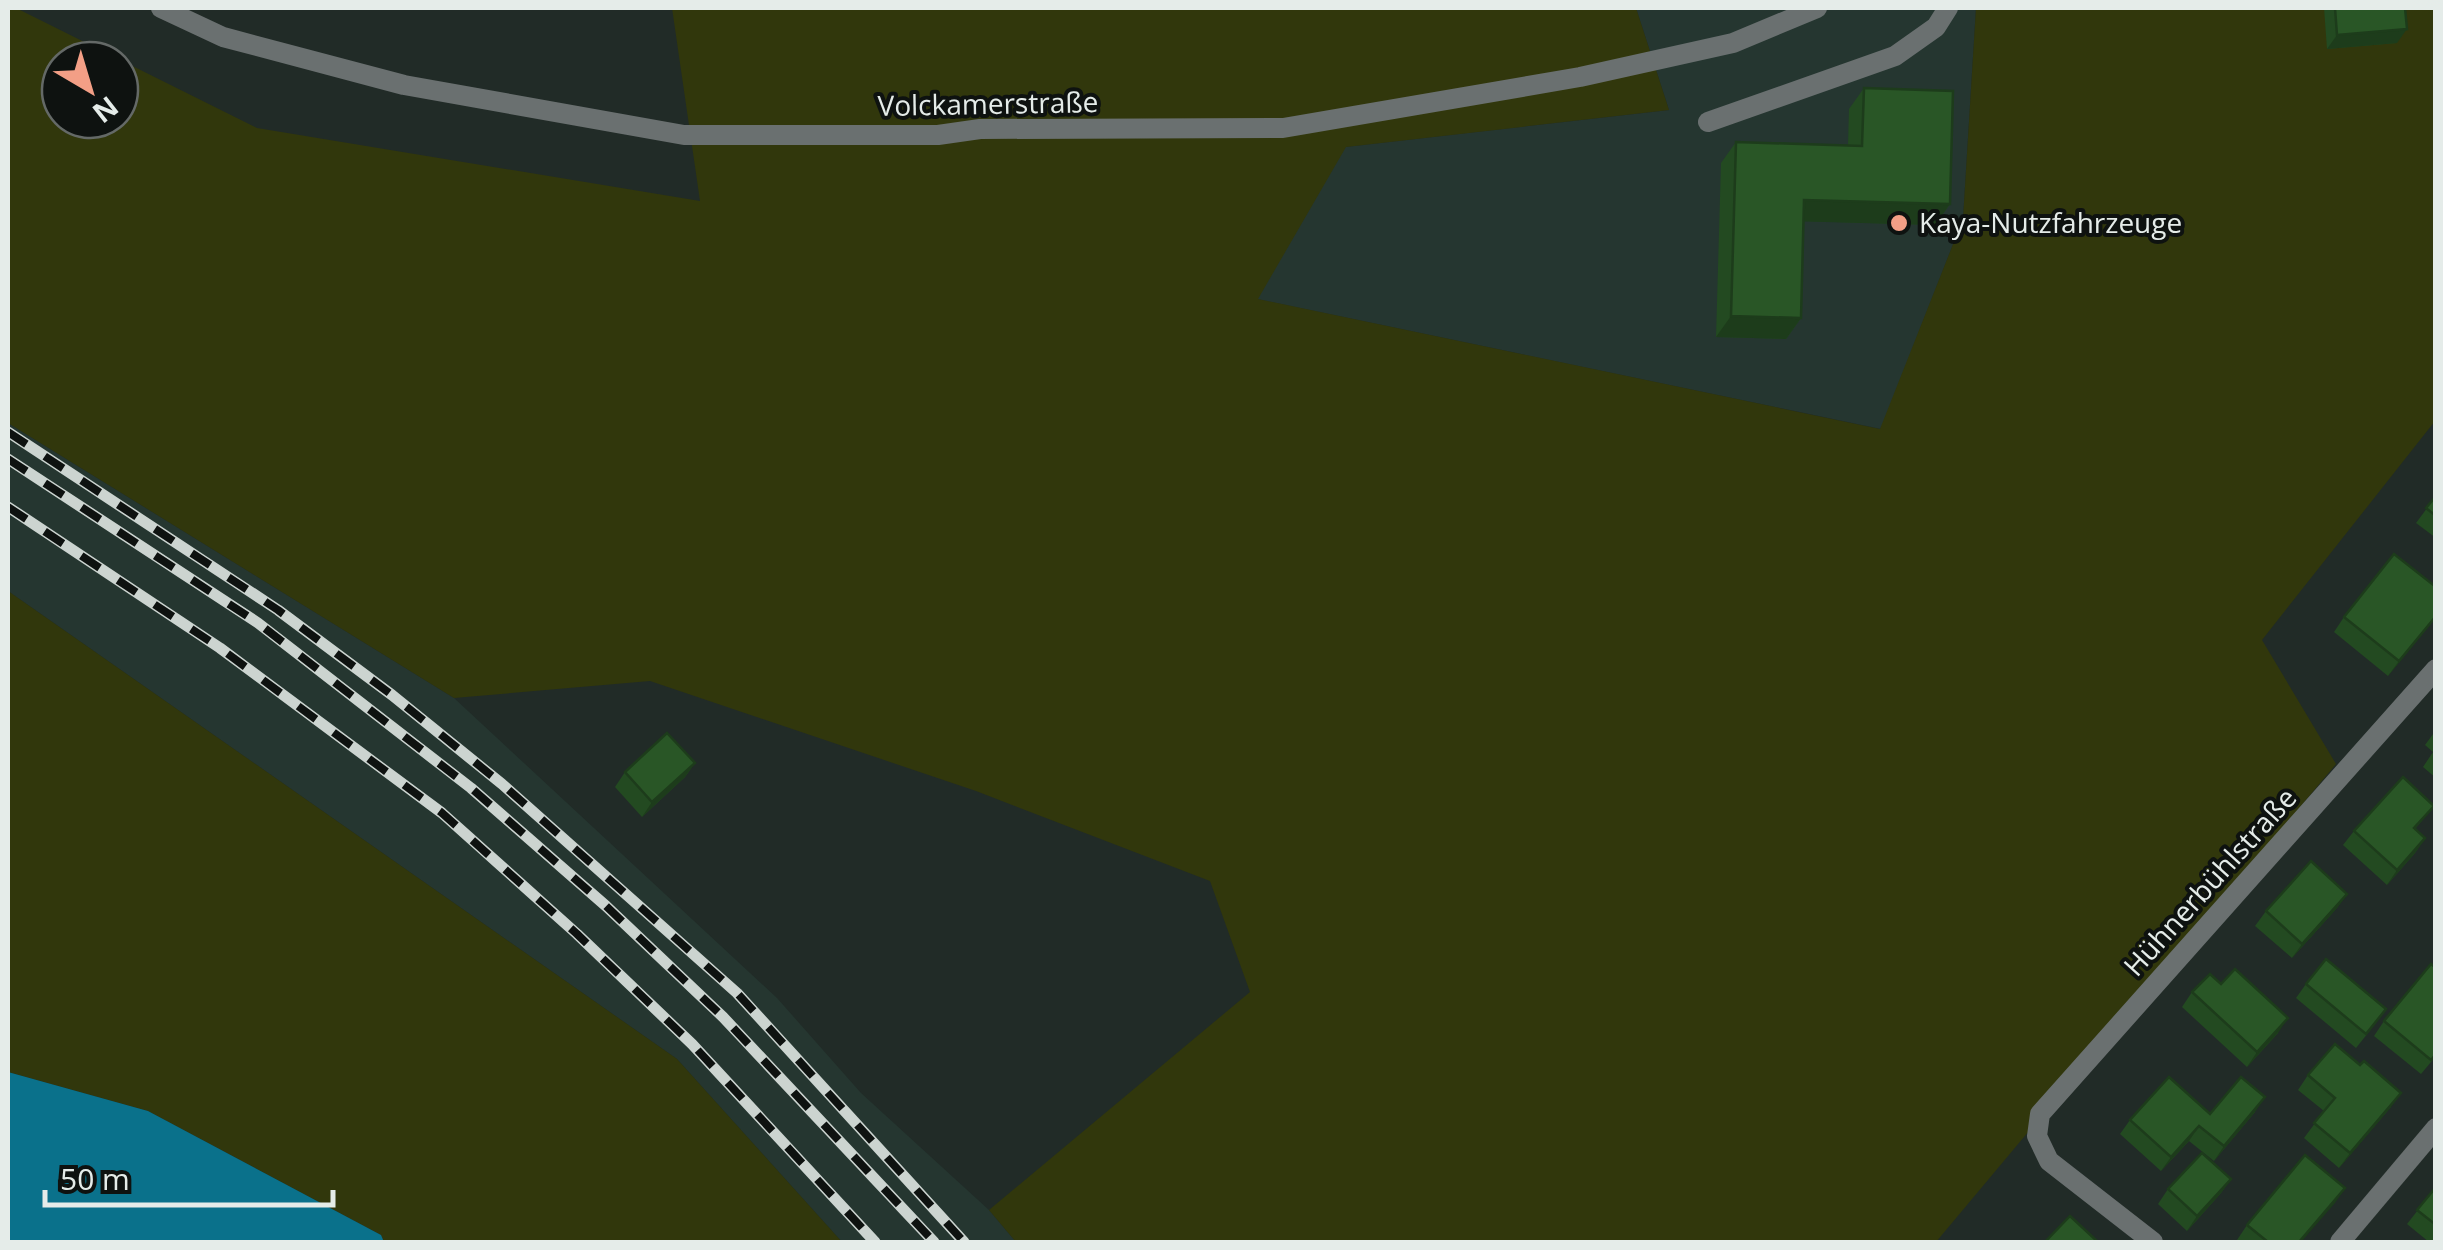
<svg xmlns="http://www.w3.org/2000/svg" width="2443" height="1250" viewBox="0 0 2443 1250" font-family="'Open Sans',sans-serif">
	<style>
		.built { fill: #253630 }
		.green { fill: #31370c; fill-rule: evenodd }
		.water { fill: #0a718b }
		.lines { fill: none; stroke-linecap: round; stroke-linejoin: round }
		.lane { stroke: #6a7070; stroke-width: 20 }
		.street { stroke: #6a7070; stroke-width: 20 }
		.rail-casing { stroke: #ccd4d0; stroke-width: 11 }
		.rail { stroke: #0e1210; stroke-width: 8; stroke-dasharray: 22; stroke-linecap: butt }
		.wall { fill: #234a21 }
		.shaded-wall { fill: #1d3c1b }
		.building { fill: #295626; stroke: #1d3c1b; stroke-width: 2.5 }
		.poi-dot { fill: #f39f86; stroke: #0e1210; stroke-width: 4 }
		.labels { text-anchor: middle; stroke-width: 8; stroke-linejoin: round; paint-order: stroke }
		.street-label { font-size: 28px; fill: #e5ece9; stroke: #0e1210 }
		.poi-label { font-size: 28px; fill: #e5ece9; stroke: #0e1210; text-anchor: start }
	</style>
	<rect width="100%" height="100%" fill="#212b27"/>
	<g class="built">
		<polygon points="1636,8 1976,8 1963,219 1881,429 1257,299 1345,147 1669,110"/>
		<polygon points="8,423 454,698 777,998 861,1093 989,1210 1016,1242 842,1242 677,1059 8,591"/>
	</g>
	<g class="green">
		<path d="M8,8H16L257,128L700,201L672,8H1636L1669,110L1346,147L1258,299L1880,429L1963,219L1976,8H2435V421L2262,640L2336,764L1936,1242H1016L989,1210L1250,992L1210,881L976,791L650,681L454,698L8,423ZM60,60H120V120H60Z"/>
		<polygon points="8,591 677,1059 842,1242 384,1242 381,1235 148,1111 8,1072"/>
	</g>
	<polygon class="water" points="8,1072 148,1111 381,1235 384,1242 8,1242"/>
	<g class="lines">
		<polyline class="lane" points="1708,122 1895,56 1936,27 1948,8"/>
		<g class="street">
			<polyline points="161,8 223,37 404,85 684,135 938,135 980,129 1283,128 1580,77 1733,43 1817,8"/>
			<polyline points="2153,1242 2049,1161 2037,1136 2040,1114 2436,669"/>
			<polyline points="2340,1242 2436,1128"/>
		</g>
		<defs>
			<g id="rail">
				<polyline points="8,432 278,610 392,695 502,784 737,993 964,1242"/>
				<polyline points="8,459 258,623 471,788 606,906 723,1017 934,1242"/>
				<polyline points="8,507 220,648 442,813 577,934 692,1044 875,1242"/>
			</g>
		</defs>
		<use href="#rail" class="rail-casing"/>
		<use href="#rail" class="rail"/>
	</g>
	<g class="wall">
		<polygon points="2324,8 2405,8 2397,43 2327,49"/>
		<polygon points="1864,88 1950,204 1935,225 1803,221 1801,318 1786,339 1716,337 1721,163 1736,142 1848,145 1849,109"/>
		<polygon points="2436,496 2436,538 2416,523"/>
		<polygon points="2436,587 2436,617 2388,676 2334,632 2344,617"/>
		<polygon points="2436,730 2436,778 2423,767 2433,752 2425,745"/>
		<polygon points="695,763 685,777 642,817 615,787 625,772"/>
		<polygon points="2434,806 2415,829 2425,838 2415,853 2387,885 2343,845 2354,831"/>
		<polygon points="2347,894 2337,908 2292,958 2255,926 2266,911"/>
		<polygon points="2306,984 2376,1023 2356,1048 2296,998"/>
		<polygon points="2192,992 2278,1033 2247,1067 2182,1007"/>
		<polygon points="2384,1021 2436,1056 2421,1074 2374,1036"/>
		<polygon points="2360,1065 2391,1107 2339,1168 2304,1138 2324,1111 2298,1090 2308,1075"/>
		<polygon points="2255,1112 2214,1161 2189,1141 2161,1171 2120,1134 2130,1120"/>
		<polygon points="2231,1179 2221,1193 2187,1231 2158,1204 2168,1189"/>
		<polygon points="2436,1187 2436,1242 2429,1242 2407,1224"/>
		<polygon points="2345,1188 2301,1242 2240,1242 2237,1240 2247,1225"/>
	</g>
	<g class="shaded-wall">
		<polygon points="2407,29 2397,43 2327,49 2337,35"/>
		<polygon points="1804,200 1950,204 1935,225 1789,221"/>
		<polygon points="1731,316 1801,318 1786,339 1716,337"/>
		<polygon points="2436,616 2436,617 2388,676 2399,661"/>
		<polygon points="695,763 685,777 642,817 652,802"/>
		<polygon points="2425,838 2415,853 2387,885 2397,870"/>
		<polygon points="2347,894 2337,908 2292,958 2302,944"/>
		<polygon points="2288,1018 2278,1033 2247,1067 2257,1052"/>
		<polygon points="2401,1093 2391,1107 2339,1168 2350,1153"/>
		<polygon points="2265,1097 2255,1112 2214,1161 2224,1146"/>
		<polygon points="2199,1126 2189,1141 2161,1171 2171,1157"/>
		<polygon points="2231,1179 2221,1193 2187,1231 2197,1216"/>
		<polygon points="2345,1188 2335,1203 2301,1242 2299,1242"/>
	</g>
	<g class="building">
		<polygon points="2335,8 2405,8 2407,29 2337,35"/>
		<polygon points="1864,88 1953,91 1950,204 1804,200 1801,318 1731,316 1736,142 1862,146"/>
		<polygon points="2436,496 2436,516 2426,508"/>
		<polygon points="2394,554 2436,587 2436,616 2399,661 2344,617"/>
		<polygon points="667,733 695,763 652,802 625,772"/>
		<polygon points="2403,777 2434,806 2414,828 2425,838 2397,870 2354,831"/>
		<polygon points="2311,861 2347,894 2302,944 2266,911"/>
		<polygon points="2326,959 2386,1009 2366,1034 2306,984"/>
		<polygon points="2431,964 2436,968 2436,1054 2431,1060 2384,1021"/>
		<polygon points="2235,969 2288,1018 2257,1052 2192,992 2210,974 2221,984"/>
		<polygon points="2335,1044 2360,1065 2364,1061 2401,1093 2350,1153 2314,1123 2335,1098 2308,1075"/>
		<polygon points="2169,1077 2210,1114 2241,1077 2265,1097 2224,1146 2199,1126 2171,1157 2130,1120"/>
		<polygon points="2202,1153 2231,1179 2197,1216 2168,1189"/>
		<polygon points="2305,1155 2345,1188 2299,1242 2268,1242 2247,1225"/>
		<polygon points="2436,1187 2436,1225 2417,1210"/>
		<polygon points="2070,1216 2098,1242 2045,1242"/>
	</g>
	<circle class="poi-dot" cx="1899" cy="223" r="10"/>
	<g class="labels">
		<g class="street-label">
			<text transform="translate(988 104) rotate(-1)" y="10">Volckamerstraße</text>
			<text transform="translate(2210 882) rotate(-48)" y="10">Hühnerbühlstraße</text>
		</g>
		<g class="poi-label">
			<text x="1919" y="233">Kaya-Nutzfahrzeuge</text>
		</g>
	</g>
	<rect width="2443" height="1250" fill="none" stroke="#e5ece9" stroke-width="20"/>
	<g transform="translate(90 90) rotate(142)"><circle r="48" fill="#0e1210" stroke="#646967" stroke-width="2.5"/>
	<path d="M0-8L18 38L0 25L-18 38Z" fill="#f39f86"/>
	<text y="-15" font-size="28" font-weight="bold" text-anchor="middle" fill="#e5ece9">N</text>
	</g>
	<path d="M45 1190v15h288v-15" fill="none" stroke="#e5ece9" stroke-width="5"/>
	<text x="60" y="1190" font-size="30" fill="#e5ece9" stroke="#0e1210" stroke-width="8" paint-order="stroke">50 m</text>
</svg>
